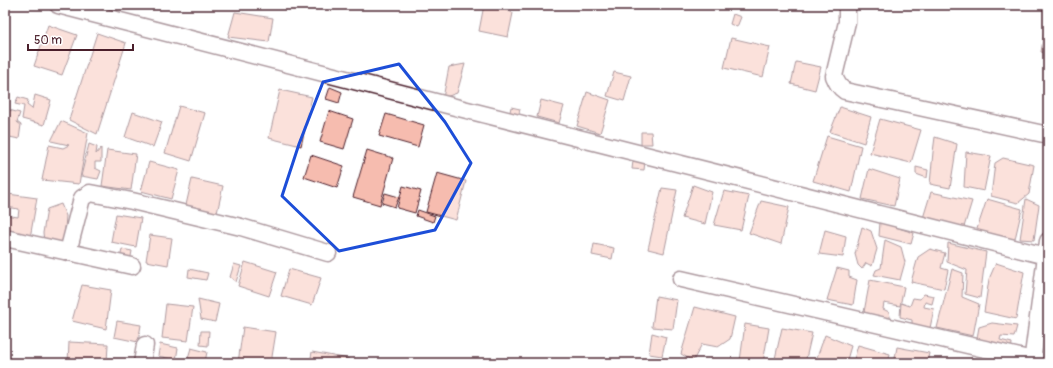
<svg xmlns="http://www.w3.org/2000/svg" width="1053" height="368" viewBox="0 0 1053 368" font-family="Pangolin,sans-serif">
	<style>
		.building { fill: #f6bcaf; stroke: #4a1f2b }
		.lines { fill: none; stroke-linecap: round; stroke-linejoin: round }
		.minor-casing { stroke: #4a1f2b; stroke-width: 19 }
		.minor { stroke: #fff; stroke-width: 16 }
		.marked { fill: none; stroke: #1d4ed8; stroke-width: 3; stroke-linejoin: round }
	</style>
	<rect width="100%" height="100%" fill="#fff"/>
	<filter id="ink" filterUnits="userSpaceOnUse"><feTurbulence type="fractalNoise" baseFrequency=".025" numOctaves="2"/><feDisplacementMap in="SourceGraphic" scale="8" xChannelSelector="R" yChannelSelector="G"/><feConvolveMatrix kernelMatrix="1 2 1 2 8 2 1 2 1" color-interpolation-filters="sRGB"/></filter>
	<g filter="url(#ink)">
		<g class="building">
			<polygon points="484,5 497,5 513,13 508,37 479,31"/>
			<polygon points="1048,10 1048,53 1041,52"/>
			<polygon points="235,12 273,18 269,42 228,37"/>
			<polygon points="733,14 741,17 737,27 730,24"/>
			<polygon points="48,25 77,35 62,75 34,66"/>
			<polygon points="97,33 126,43 97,134 69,120"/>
			<polygon points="731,38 770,47 763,77 724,68"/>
			<polygon points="796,62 821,67 815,90 791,84"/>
			<polygon points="465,64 457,93 443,98 449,67"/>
			<polygon points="614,72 631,76 624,101 607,96"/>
			<polygon points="330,87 342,92 339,103 326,99"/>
			<polygon points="280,90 312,97 301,146 269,138"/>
			<polygon points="587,92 610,100 600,133 577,126"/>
			<polygon points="35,95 51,100 44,125 22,119 24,106 15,104 18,97 28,100 27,105 32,109"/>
			<polygon points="541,100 564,106 559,123 537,117"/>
			<polygon points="179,106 205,113 191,161 165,153"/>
			<polygon points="511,107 520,109 518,118 509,116"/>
			<polygon points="840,107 871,117 864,143 830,132"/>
			<polygon points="9,110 20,113 17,122 21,125 19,139 5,136 5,130"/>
			<polygon points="329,111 353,119 344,149 320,142"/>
			<polygon points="133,112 162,122 153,147 125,137"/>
			<polygon points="386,114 424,125 418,147 379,136"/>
			<polygon points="880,119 921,130 911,163 870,153"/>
			<polygon points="61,121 88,133 79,184 42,180 49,145 63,148 69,145 51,141"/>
			<polygon points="641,132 651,132 652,144 641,144"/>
			<polygon points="827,136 861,146 851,192 813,181"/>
			<polygon points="935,137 957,144 950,188 930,184 933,152"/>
			<polygon points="89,144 97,147 96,154 101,148 101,162 95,162 95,168 101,171 98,179 81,176"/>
			<polygon points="107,150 136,154 131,190 102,186"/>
			<polygon points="367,150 393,158 380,205 353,197"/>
			<polygon points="966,152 991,156 984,191 964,187"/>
			<polygon points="311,155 344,166 337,188 304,177"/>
			<polygon points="1003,158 1034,165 1029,194 1018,203 991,196 995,163"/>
			<polygon points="633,161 645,162 644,170 632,169"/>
			<polygon points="149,162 179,170 171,199 141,191"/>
			<polygon points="916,167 928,170 927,178 916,174"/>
			<polygon points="869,169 900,179 894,206 862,199"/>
			<polygon points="437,173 466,181 456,220 426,212"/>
			<polygon points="192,179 223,186 217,213 186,205"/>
			<polygon points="693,185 712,192 705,224 682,218"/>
			<polygon points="403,186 421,191 415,213 397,208"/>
			<polygon points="662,188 677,190 664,253 648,249"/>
			<polygon points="724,191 749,196 741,230 714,225"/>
			<polygon points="931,192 972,201 964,227 923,218"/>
			<polygon points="385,193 399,197 395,207 382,203"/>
			<polygon points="8,194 37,198 30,238 5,234 5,215 18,217 19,209 6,207"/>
			<polygon points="987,199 1022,209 1014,243 976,232"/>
			<polygon points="1026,199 1039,205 1034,240 1020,239"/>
			<polygon points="761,201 789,207 781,244 749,233"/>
			<polygon points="61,204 66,216 64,242 44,240 43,233 47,209"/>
			<polygon points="418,210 435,216 433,222 416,216"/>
			<polygon points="116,214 141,218 136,247 111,242"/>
			<polygon points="880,222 914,233 911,244 879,236"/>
			<polygon points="862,227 871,231 877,249 872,266 866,263 862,269 858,265 855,254"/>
			<polygon points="825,230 846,236 843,257 819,254"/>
			<polygon points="150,235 172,238 168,265 146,261"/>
			<polygon points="885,240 901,247 905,262 900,280 874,275 876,270 881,268"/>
			<polygon points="948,243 986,252 980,298 965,294 967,270 947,262"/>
			<polygon points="594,244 614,248 612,259 592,255"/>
			<polygon points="122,249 132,251 130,262 120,260"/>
			<polygon points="930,249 945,253 941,268 948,270 944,289 911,282 918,257"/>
			<polygon points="245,262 277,272 269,296 238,286"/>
			<polygon points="996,263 1024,272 1016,319 984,312 989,279"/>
			<polygon points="234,264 241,266 236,282 230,277"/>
			<polygon points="837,268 849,271 849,277 857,280 853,305 827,300"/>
			<polygon points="189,269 208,273 206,280 188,277"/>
			<polygon points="289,269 321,278 312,305 281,296"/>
			<polygon points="952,269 963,273 962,297 979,304 973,336 937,328"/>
			<polygon points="870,280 904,287 900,306 884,303 883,309 889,312 891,321 864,312"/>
			<polygon points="82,285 111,290 106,329 72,321"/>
			<polygon points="924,294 934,296 932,304 925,302 924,307 934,309 930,328 912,324 912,320 900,317 901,303 910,306 913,298 920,299"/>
			<polygon points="656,296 677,300 673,329 652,327"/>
			<polygon points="198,299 219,304 215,322 201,319"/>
			<polygon points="166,304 193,307 188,341 162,338"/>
			<polygon points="695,307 735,317 730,339 718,347 702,344 693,361 681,354"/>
			<polygon points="1046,308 1048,308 1048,349 1040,344"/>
			<polygon points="117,321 141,325 138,342 114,337"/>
			<polygon points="992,323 1017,326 1014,337 1001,336 1000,340 1012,343 1011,351 977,338 979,327"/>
			<polygon points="745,324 769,328 763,363 752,363 740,361"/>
			<polygon points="243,327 276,332 271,363 238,363"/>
			<polygon points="782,328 812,333 805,363 774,363"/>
			<polygon points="201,331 209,331 208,346 200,345"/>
			<polygon points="652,333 666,337 662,356 649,354"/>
			<polygon points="825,335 851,346 846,363 815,363"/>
			<polygon points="69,342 108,344 107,363 68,363"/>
			<polygon points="160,344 178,348 176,360 158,356"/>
			<polygon points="858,345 890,354 888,363 853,363"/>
			<polygon points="897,347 929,353 927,363 894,363"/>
			<polygon points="191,348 207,352 205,362 188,358"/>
			<polygon points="312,352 349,359 348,363 310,363"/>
		</g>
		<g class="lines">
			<defs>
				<g id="minor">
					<polyline points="58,5 459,108 1046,256"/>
					<path d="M847,5V22L834,76C837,83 839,87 845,91L1048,135"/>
					<polyline points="5,238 132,266"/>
					<polyline points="68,252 82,198 90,193 132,201 241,227 328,253"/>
					<polyline points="681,279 1033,360 1048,362"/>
					<polyline points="142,363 145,345"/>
					<polyline points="1032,363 1048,241"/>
				</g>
			</defs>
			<use href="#minor" class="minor-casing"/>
			<use href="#minor" class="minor"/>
		</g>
	</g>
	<path d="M0 0H1053V368H0ZM399,64L445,122L471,163L435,230L339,251L282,196L299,144L323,82Z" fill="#fff" fill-opacity=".55" fill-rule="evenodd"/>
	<path class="marked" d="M399,64L445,122L471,163L435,230L339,251L282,196L299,144L323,82Z"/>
	<rect width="1053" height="368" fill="none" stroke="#fff" stroke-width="20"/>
	<rect x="10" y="10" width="1033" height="348" fill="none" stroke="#4a1f2b" stroke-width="1.5" filter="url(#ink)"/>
	<path d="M28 44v6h105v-6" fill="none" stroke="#4a1f2b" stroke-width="2"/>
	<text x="34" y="44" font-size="12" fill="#4a1f2b" stroke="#ffffff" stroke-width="3" paint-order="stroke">50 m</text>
</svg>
